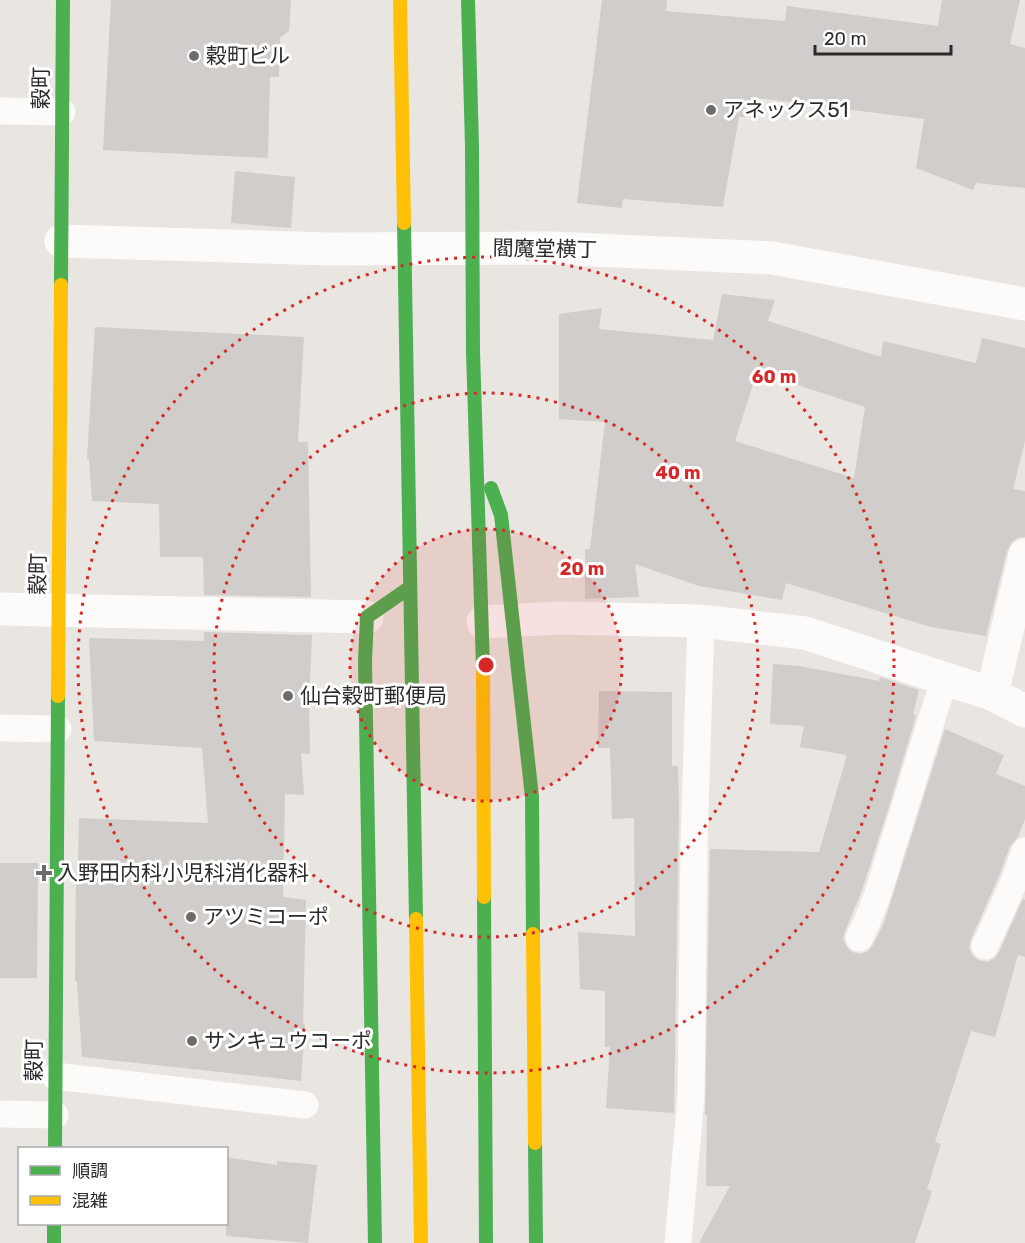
<svg xmlns="http://www.w3.org/2000/svg" width="1025" height="1243" viewBox="0 0 1025 1243" font-family="Rubik,'Noto Sans JP',sans-serif">
	<style>
		.building { fill: #d0cdca; fill-rule: evenodd }
		.lines { fill: none; stroke-linecap: round; stroke-linejoin: round }
		.lane { stroke: #fcfbfa; stroke-width: 27 }
		.street { stroke: #fcfbfa; stroke-width: 33 }
		.fast { stroke: #4caf50; stroke-width: 14 }
		.slow { stroke: #ffc107; stroke-width: 14 }
		.ring { fill: none; stroke: #d62828; stroke-width: 3; stroke-dasharray: 3 6 }
		.poi-dot { fill: #6e6c6a; stroke: #fff; stroke-width: 2 }
		.labels { text-anchor: middle; stroke-width: 6; stroke-linejoin: round; paint-order: stroke }
		.poi-label { font-size: 21px; fill: #2b2b2b; stroke: #fff; text-anchor: start }
		.street-label { font-size: 21px; fill: #2b2b2b; stroke: #fff }
		.centre { fill: #d62828; stroke: #fff; stroke-width: 3 }
		.ring-label { font-size: 18px; text-anchor: middle; font-weight: bold; fill: #d62828; stroke: #fff; stroke-width: 6; stroke-linejoin: round; paint-order: stroke }
	</style>
	<rect width="100%" height="100%" fill="#e9e5e0"/>
	<g class="building">
		<polygon points="111,0 291,0 289,31 280,38 279,77 270,77 268,158 103,150"/>
		<polygon points="602,0 667,0 666,11 785,21 787,6 938,26 942,0 1020,0 1010,44 1025,48 1025,188 976,183 973,190 916,168 924,119 751,97 749,117 739,117 723,207 623,199 622,208 577,203"/>
		<polygon points="235,171 295,177 291,228 231,223"/>
		<path d="M722,294L775,300L768,321L881,357L883,341L976,363L982,338L1025,348V441L1013,489L1025,491V537H1019L1012,542L1007,551L986,636L931,627L786,583L782,600L699,586L635,564L639,597L585,599V549H590L605,422L559,419V314L602,308L599,329L713,340ZM757,372L865,407L854,478L735,441Z"/>
		<polygon points="95,327 304,337 298,442 308,442 311,597 204,595 203,557 160,557 159,504 92,501 89,459 87,459"/>
		<polygon points="204,632 312,635 309,702 310,754 301,753 304,795 285,794 283,897 306,900 303,1024 305,1024 301,1081 82,1057 77,981 75,981 76,863 78,863 79,818 208,823 202,748 94,741 89,638 204,641"/>
		<polygon points="773,664 799,666 879,681 880,677 919,690 913,714 916,716 890,803 862,890 845,931 843,938 846,946 852,952 860,954 868,951 873,945 884,923 945,729 1004,755 996,774 1025,786 1025,819 1018,837 1010,846 999,876 971,939 969,947 972,955 978,960 987,962 995,958 999,952 1023,899 1025,900 1025,957 1018,955 995,1037 971,1031 935,1142 941,1144 927,1189 932,1191 915,1243 699,1243 730,1186 706,1186 707,1115 705,1115 710,849 819,852 847,755 800,747 804,726 770,724"/>
		<polygon points="599,691 672,692 672,766 678,766 679,808 674,1113 606,1108 610,1047 605,1047 605,991 580,989 578,932 635,936 634,818 612,819 610,748 598,748"/>
		<polygon points="0,863 38,863 37,978 0,978"/>
		<polygon points="226,1157 277,1165 277,1161 317,1165 308,1243 226,1236"/>
	</g>
	<g class="lines">
		<g class="lane">
			<polyline points="0,111 62,112"/>
			<polyline points="0,728 58,729"/>
			<path d="M859,938C874,910 882,881 891,851C910,794 925,736 945,679"/>
			<polyline points="985,946 1014,882 1025,851"/>
			<polyline points="55,1076 305,1105"/>
			<polyline points="0,1114 55,1115"/>
			<polyline points="678,1243 691,1096 694,844 701,621"/>
		</g>
		<g class="street">
			<polyline points="61,241 328,249 551,248 772,258 1025,304"/>
			<polyline points="0,609 367,617"/>
			<polyline points="483,622 559,618 701,621 805,633 992,694 1025,711"/>
			<polyline points="992,694 1025,555"/>
		</g>
		<g class="fast">
			<polyline points="468,0 472,146 473,352 483,667"/>
			<polyline points="404,223 416,919"/>
			<polyline points="61,285 63,0"/>
			<polyline points="491,488 501,515 532,797 533,934"/>
			<polyline points="484,897 486,1243"/>
			<polyline points="535,1143 536,1243"/>
			<polyline points="55,1148 58,696"/>
			<polyline points="54,1224 54,1243"/>
			<polyline points="375,1243 365,661 367,617 409,588"/>
		</g>
		<g class="slow">
			<polyline points="400,0 404,223"/>
			<polyline points="483,667 484,897"/>
			<polyline points="58,696 61,285"/>
			<polyline points="416,919 421,1243"/>
			<polyline points="533,934 535,1143"/>
		</g>
	</g>
	<circle cx="486" cy="665" r="136" fill="#d62828" fill-opacity=".12"/>
	<g class="ring">
		<circle cx="486" cy="665" r="136"/>
		<circle cx="486" cy="665" r="272"/>
		<circle cx="486" cy="665" r="408"/>
	</g>
	<g class="poi-dot">
		<circle cx="194" cy="56" r="6"/>
		<circle cx="711" cy="110" r="6"/>
		<circle cx="288" cy="696" r="6"/>
		<path d="M41 864h6v6h6v6h-6v6h-6v-6h-6v-6h6z"/>
		<circle cx="191" cy="917" r="6"/>
		<circle cx="192" cy="1041" r="6"/>
	</g>
	<g class="labels">
		<g class="poi-label">
			<text x="206" y="63">穀町ビル</text>
			<text x="723" y="117">アネックス51</text>
			<text x="300" y="703">仙台穀町郵便局</text>
			<text x="57" y="880">入野田内科小児科消化器科</text>
			<text x="203" y="924">アツミコーポ</text>
			<text x="204" y="1048">サンキュウコーポ</text>
		</g>
		<g class="street-label">
			<text transform="translate(41 88) rotate(-90)" y="7">穀町</text>
			<text transform="translate(545 249) rotate(1)" y="7">閻魔堂横丁</text>
			<text transform="translate(38 574) rotate(-89)" y="7">穀町</text>
			<text transform="translate(34 1060) rotate(-90)" y="7">穀町</text>
		</g>
	</g>
	<circle cx="486" cy="665" r="9" class="centre"/>
	<g class="ring-label">
		<text x="774" y="383">60 m</text>
		<text x="678" y="479">40 m</text>
		<text x="582" y="575">20 m</text>
	</g>
	<rect x="18" y="1147" width="210" height="78" fill="#ffffff" stroke="#aaaaaa" stroke-width="1.5"/>
	<rect x="30" y="1166" width="30" height="9" fill="#4caf50" stroke="#aaaaaa" stroke-width="1.5"/>
	<text x="72" y="1177" font-size="18" fill="#2b2b2b">順調</text>
	<rect x="30" y="1196" width="30" height="9" fill="#ffc107" stroke="#aaaaaa" stroke-width="1.5"/>
	<text x="72" y="1207" font-size="18" fill="#2b2b2b">混雑</text>
	<path d="M815 45v9h136v-9" fill="none" stroke="#2b2b2b" stroke-width="3"/>
	<text x="824" y="45" font-size="18" fill="#2b2b2b" stroke="#ffffff" stroke-width="4.5" paint-order="stroke">20 m</text>
</svg>
